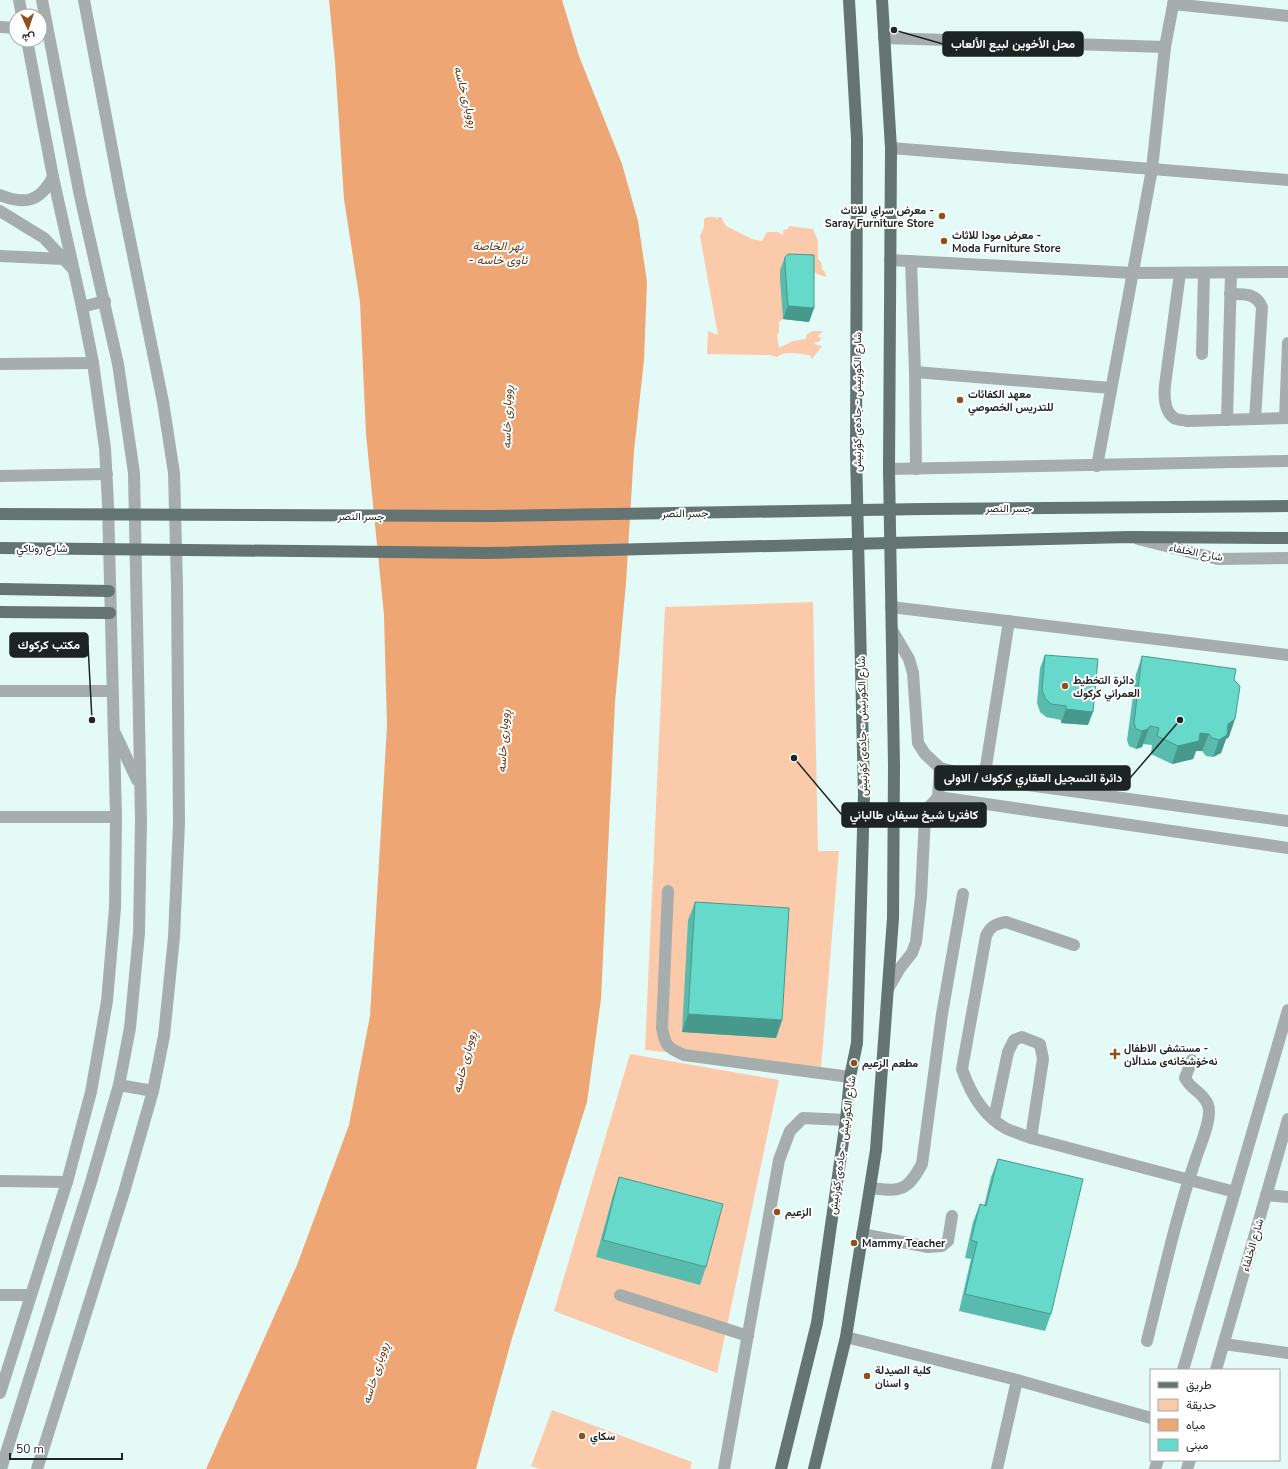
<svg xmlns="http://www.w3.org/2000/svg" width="1288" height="1469" viewBox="0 0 1288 1469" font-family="'Nunito Sans',Vazirmatn,sans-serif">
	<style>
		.green { fill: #fbcaaa }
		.water { fill: #eea675 }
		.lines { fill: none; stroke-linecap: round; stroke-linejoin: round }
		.minor { stroke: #a5aead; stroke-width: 12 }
		.major { stroke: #637472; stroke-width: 12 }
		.wall { fill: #58bbae }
		.shaded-wall { fill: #47988d }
		.building { fill: #66d9ca; stroke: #47988d }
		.poi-dot { fill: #90501b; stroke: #fff; stroke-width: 1.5 }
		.labels { text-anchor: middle; stroke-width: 4; stroke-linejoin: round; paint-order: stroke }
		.poi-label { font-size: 11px; font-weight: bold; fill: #1c2523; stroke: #fff; text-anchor: start }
		.street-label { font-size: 11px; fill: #1c2523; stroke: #fff }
		.water-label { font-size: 12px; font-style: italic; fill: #653712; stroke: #fff }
		.leader { fill: none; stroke: #1c2523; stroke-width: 1.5 }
		.callout-dot { fill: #1c2523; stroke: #fff; stroke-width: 1.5 }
		.callout { fill: #1c2523; stroke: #1c2523; stroke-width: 1.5 }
		.callout-label { font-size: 12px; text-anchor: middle; font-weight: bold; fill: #fff }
	</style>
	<rect width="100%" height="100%" fill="#e3faf6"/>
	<g class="green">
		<path d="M707,217H716L717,220L718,217H721L726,226L752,239L762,241L767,232H778L783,235V230L788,229L789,226L813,229L818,241V259L821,262L822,269L825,272L826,277L817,274L812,270L781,273L783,319L779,322V332L777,335L779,348L793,341L806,339L807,334L813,331H823L818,336L819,338L822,337L819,342H815L814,344L822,346L812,359L810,355C799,354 785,350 777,357L770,355L707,354L708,331L718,335L700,236L704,227V219Z"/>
		<polygon points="813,602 818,851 839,851 821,1068 645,1050 665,607"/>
		<polygon points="630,1054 779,1080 717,1373 554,1311"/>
		<polygon points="552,1410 692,1462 690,1469 540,1469 531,1466"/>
	</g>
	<polygon class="water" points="329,0 562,0 579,56 622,164 638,221 647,282 644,360 634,451 626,583 615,702 601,999 587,1102 512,1338 476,1469 206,1469 297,1265 349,1125 370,1016 387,726 384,615 366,434 360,302 344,199 335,62"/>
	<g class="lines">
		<g class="minor">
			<polyline points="19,0 22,16"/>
			<polyline points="1173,4 1288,16"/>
			<polyline points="0,27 16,28"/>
			<polyline points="884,38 1165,47"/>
			<polyline points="891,148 1288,180"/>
			<path d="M0,195C25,205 40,202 53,177"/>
			<polyline points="0,211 44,238 72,268"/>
			<polyline points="0,256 64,259"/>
			<polyline points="890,260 1133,273 1288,272"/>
			<polyline points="911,261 915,372 916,469"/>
			<path d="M1180,273L1165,385C1164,395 1164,411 1174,418C1177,420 1184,420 1187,421L1288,418"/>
			<path d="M1230,294C1244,294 1256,293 1262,307L1255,419"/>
			<polyline points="82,307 105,301"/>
			<polyline points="1202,354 1204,273"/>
			<polyline points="0,364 93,363"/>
			<polyline points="915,372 1111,388"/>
			<polyline points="1285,418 1288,343"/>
			<polyline points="1227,420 1231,273"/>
			<polyline points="1097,466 1152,169 1165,47 1174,0"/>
			<polyline points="889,469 1288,461"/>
			<polyline points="0,476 107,474"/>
			<polyline points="1138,539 1218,559 1288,558"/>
			<polyline points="891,607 1288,655"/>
			<polyline points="892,630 909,659 913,673 918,743 925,754 940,768 984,779 1288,821"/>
			<polyline points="0,691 112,691"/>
			<polyline points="115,733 137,780"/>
			<polyline points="984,779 1009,621"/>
			<polyline points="938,797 940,768"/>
			<polyline points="0,817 116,817"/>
			<path d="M668,891L662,1028C665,1046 668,1048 684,1055L850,1077"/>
			<path d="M1074,945L1006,922C996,924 990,926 986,936L962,1069C970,1092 984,1117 1007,1129C1014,1132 1023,1135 1031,1138L1235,1192"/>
			<polyline points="888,989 900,968 912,953 916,942 921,896 925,817 930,806 938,797 1288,848"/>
			<polyline points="119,1085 153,1091"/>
			<polyline points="994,1119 1008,1052 1014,1040 1022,1037 1040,1044 1043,1059 1031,1138"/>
			<polyline points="0,1181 67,1182"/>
			<path d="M870,1188C901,1191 906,1193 922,1164L942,1014L963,894"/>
			<polyline points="1266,1195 1288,1197"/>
			<polyline points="862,1234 928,1247 942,1246 948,1241 952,1216"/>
			<polyline points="0,1295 30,1295"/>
			<polyline points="620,1295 748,1336"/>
			<polyline points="846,1337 1017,1380 1151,1418"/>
			<path d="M1147,1341C1162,1281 1175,1220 1195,1161C1199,1148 1213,1118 1208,1105C1203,1092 1192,1091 1185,1078L1192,1060"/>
			<polyline points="1224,1344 1288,1353"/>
			<polyline points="1183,1370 1288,1010"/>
			<polyline points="1216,1370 1288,1119"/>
			<polyline points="0,1393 67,1182 91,1092 107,1001 115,908 116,817 108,504 105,448 93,363 82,307 53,177 27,40"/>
			<polyline points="1,1469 91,1182 119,1085 130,1028 139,933 141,820 134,473 118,364 80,196 42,0"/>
			<polyline points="37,1469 124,1192 153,1091 164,1036 174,937 179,823 177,585 174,473 163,402 120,191 84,0"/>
			<polyline points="724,1469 779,1160 790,1131 803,1118 846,1120"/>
			<polyline points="997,1469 1017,1380"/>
			<polyline points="1155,1469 1158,1460"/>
			<polyline points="1187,1469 1190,1460"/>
		</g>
		<g class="major">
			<polyline points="0,514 492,516 924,509 1288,506"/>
			<polyline points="0,548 487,553 1129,537 1288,538"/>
			<polyline points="0,589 109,591"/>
			<polyline points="0,612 110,613"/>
			<polyline points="781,1469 817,1323 846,1120 850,1077 857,1043 864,794 856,453 857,139 849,0"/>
			<polyline points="814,1469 846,1337 876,1150 893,918 894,766 889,469 891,148 882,0"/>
		</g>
	</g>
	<g class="wall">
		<polygon points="785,257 814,308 809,322 783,319 780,279 780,270"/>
		<polygon points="1045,655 1088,725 1061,723 1061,720 1046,717 1040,712 1037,703 1040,668"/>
		<polygon points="1142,656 1229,737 1226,739 1221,753 1213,757 1206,756 1202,751 1196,751 1193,759 1172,764 1151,754 1152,745 1143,744 1142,747 1136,749 1129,746 1127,740 1136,674"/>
		<polygon points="695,902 782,1020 776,1038 682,1032 688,920"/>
		<polygon points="998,1159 1051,1314 1045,1331 959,1311 971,1259 965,1258 973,1222 980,1204 984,1206 991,1177"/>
		<polygon points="619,1177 706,1267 700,1285 596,1257 613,1195"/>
	</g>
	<g class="shaded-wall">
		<polygon points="788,306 814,308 809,322 783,319"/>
		<polygon points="1066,709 1093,712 1088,725 1061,723"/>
		<polygon points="1235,719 1229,737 1226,739 1221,753 1213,757 1219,740 1228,724"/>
		<polygon points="1150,726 1143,744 1142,747 1136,749 1142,731"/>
		<polygon points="1200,733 1209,734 1202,751 1196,751 1193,759 1172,764 1178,746"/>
		<polygon points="688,1014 782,1020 776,1038 682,1032"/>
	</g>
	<g class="building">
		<polygon points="788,254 814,255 814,308 788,306 785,265 785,257"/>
		<polygon points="1045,655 1098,659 1093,712 1066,709 1066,706 1051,704 1045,698 1042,690"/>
		<polygon points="1142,656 1236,669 1234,680 1240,686 1235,719 1228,724 1227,735 1219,740 1212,738 1209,734 1200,733 1199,741 1178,746 1157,736 1159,728 1150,726 1148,729 1142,731 1136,729 1134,723"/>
		<polygon points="695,902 789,908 782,1020 688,1014"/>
		<polygon points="998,1159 1083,1179 1051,1314 965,1294 977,1242 971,1240 980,1204 986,1206"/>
		<polygon points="619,1177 723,1204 706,1267 603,1240"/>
	</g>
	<g class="poi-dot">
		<circle cx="942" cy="216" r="4"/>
		<circle cx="944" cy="241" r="4"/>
		<circle cx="960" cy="400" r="4"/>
		<circle cx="1065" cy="686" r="4"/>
		<path d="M1113 1048h4v4h4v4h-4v4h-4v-4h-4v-4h4z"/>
		<circle cx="854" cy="1063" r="4"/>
		<circle cx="777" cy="1212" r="4"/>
		<circle cx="854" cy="1243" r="4"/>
		<circle cx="867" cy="1376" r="4"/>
		<circle cx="582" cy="1436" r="4"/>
	</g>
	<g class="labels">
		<g class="poi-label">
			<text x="934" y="214" text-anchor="end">معرض سراي للاثاث -<tspan x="934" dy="13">Saray Furniture Store</tspan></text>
			<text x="952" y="239">معرض مودا للاثاث -<tspan x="952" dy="13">Moda Furniture Store</tspan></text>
			<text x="968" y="398">معهد الكفائات<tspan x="968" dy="13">للتدريس الخصوصي</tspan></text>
			<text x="1073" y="684">دائرة التخطيط<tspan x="1073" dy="13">العمراني كركوك</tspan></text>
			<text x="1124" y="1052">مستشفى الاطفال -<tspan x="1124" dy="13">نەخۆشخانەی منداڵان</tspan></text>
			<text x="862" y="1067">مطعم الزعيم</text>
			<text x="785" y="1216">الزعيم</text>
			<text x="862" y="1247">Mammy Teacher</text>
			<text x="875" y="1374">كلية الصيدلة<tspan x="875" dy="13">و اسنان</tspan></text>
			<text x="590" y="1440">سكاي</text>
		</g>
		<g class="street-label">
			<text transform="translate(857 402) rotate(-90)" y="4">شارع الكورنيش - جادەی کۆرنیش</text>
			<text x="1009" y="512">جسر النصر</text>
			<text transform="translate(685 513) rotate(-1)" y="4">جسر النصر</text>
			<text x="361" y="520">جسر النصر</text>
			<text x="42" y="552">شارع روناكي</text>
			<text transform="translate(1196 552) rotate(11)" y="4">شارع الخلفاء</text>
			<text transform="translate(862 726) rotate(-91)" y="4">شارع الكورنيش - جادەی کۆرنیش</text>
			<text transform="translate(842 1145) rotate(-82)" y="4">شارع الكورنيش - جادەی کۆرنیش</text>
			<text transform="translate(1252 1245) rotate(-74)" y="4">شارع الخلفاء</text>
		</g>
		<g class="water-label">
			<text transform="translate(466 97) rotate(75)" y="4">ڕووباری خاسە</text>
			<text x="498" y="250">نهر الخاصة<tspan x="498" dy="14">- ئاوی خاسە</tspan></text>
			<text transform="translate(507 417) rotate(-89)" y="4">ڕووباری خاسە</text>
			<text transform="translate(503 741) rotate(-87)" y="4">ڕووباری خاسە</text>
			<text transform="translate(464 1062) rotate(-76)" y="4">ڕووباری خاسە</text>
			<text transform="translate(375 1373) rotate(-73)" y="4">ڕووباری خاسە</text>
		</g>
	</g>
	<path class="leader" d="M894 30L943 44M92 720L88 645M1180 720L1130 778M794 758L842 815"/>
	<g class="callout-dot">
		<circle cx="894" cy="30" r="4"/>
		<circle cx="92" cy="720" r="4"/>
		<circle cx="1180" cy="720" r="4"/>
		<circle cx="794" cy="758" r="4"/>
	</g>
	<g class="callout">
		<rect x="943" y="32" width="140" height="24" rx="4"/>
		<rect x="10" y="633" width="78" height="24" rx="4"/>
		<rect x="935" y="766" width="195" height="24" rx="4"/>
		<rect x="842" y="803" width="144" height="24" rx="4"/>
	</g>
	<g class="callout-label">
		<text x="1013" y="48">محل الأخوين لبيع الألعاب</text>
		<text x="49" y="649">مكتب كركوك</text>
		<text x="1033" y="782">دائرة التسجيل العقاري كركوك / الاولى</text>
		<text x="914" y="819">كافتريا شيخ سيفان طالباني</text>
	</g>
	<rect x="1150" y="1369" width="130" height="92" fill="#ffffff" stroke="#a4a8a7"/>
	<rect x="1158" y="1382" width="20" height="6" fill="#637472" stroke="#a4a8a7"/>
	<text x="1186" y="1389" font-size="12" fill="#1c2523">طريق</text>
	<rect x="1158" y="1399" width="20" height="12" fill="#fbcaaa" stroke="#a4a8a7"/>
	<text x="1186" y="1409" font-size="12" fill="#1c2523">حديقة</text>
	<rect x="1158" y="1419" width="20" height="12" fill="#eea675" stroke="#a4a8a7"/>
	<text x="1186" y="1429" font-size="12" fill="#1c2523">مياه</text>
	<rect x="1158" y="1439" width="20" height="12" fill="#66d9ca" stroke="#a4a8a7"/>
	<text x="1186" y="1449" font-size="12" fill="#1c2523">مبنى</text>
	<g transform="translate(28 28) rotate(177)"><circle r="19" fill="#ffffff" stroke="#a4a8a7"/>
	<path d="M0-3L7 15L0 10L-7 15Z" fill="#90501b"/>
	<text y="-6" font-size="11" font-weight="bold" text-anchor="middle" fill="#1c2523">ش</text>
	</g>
	<path d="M10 1453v6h112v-6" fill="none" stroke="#1c2523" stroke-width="2"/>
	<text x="16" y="1453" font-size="12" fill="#1c2523" stroke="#ffffff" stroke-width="3" paint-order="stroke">50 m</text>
</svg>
